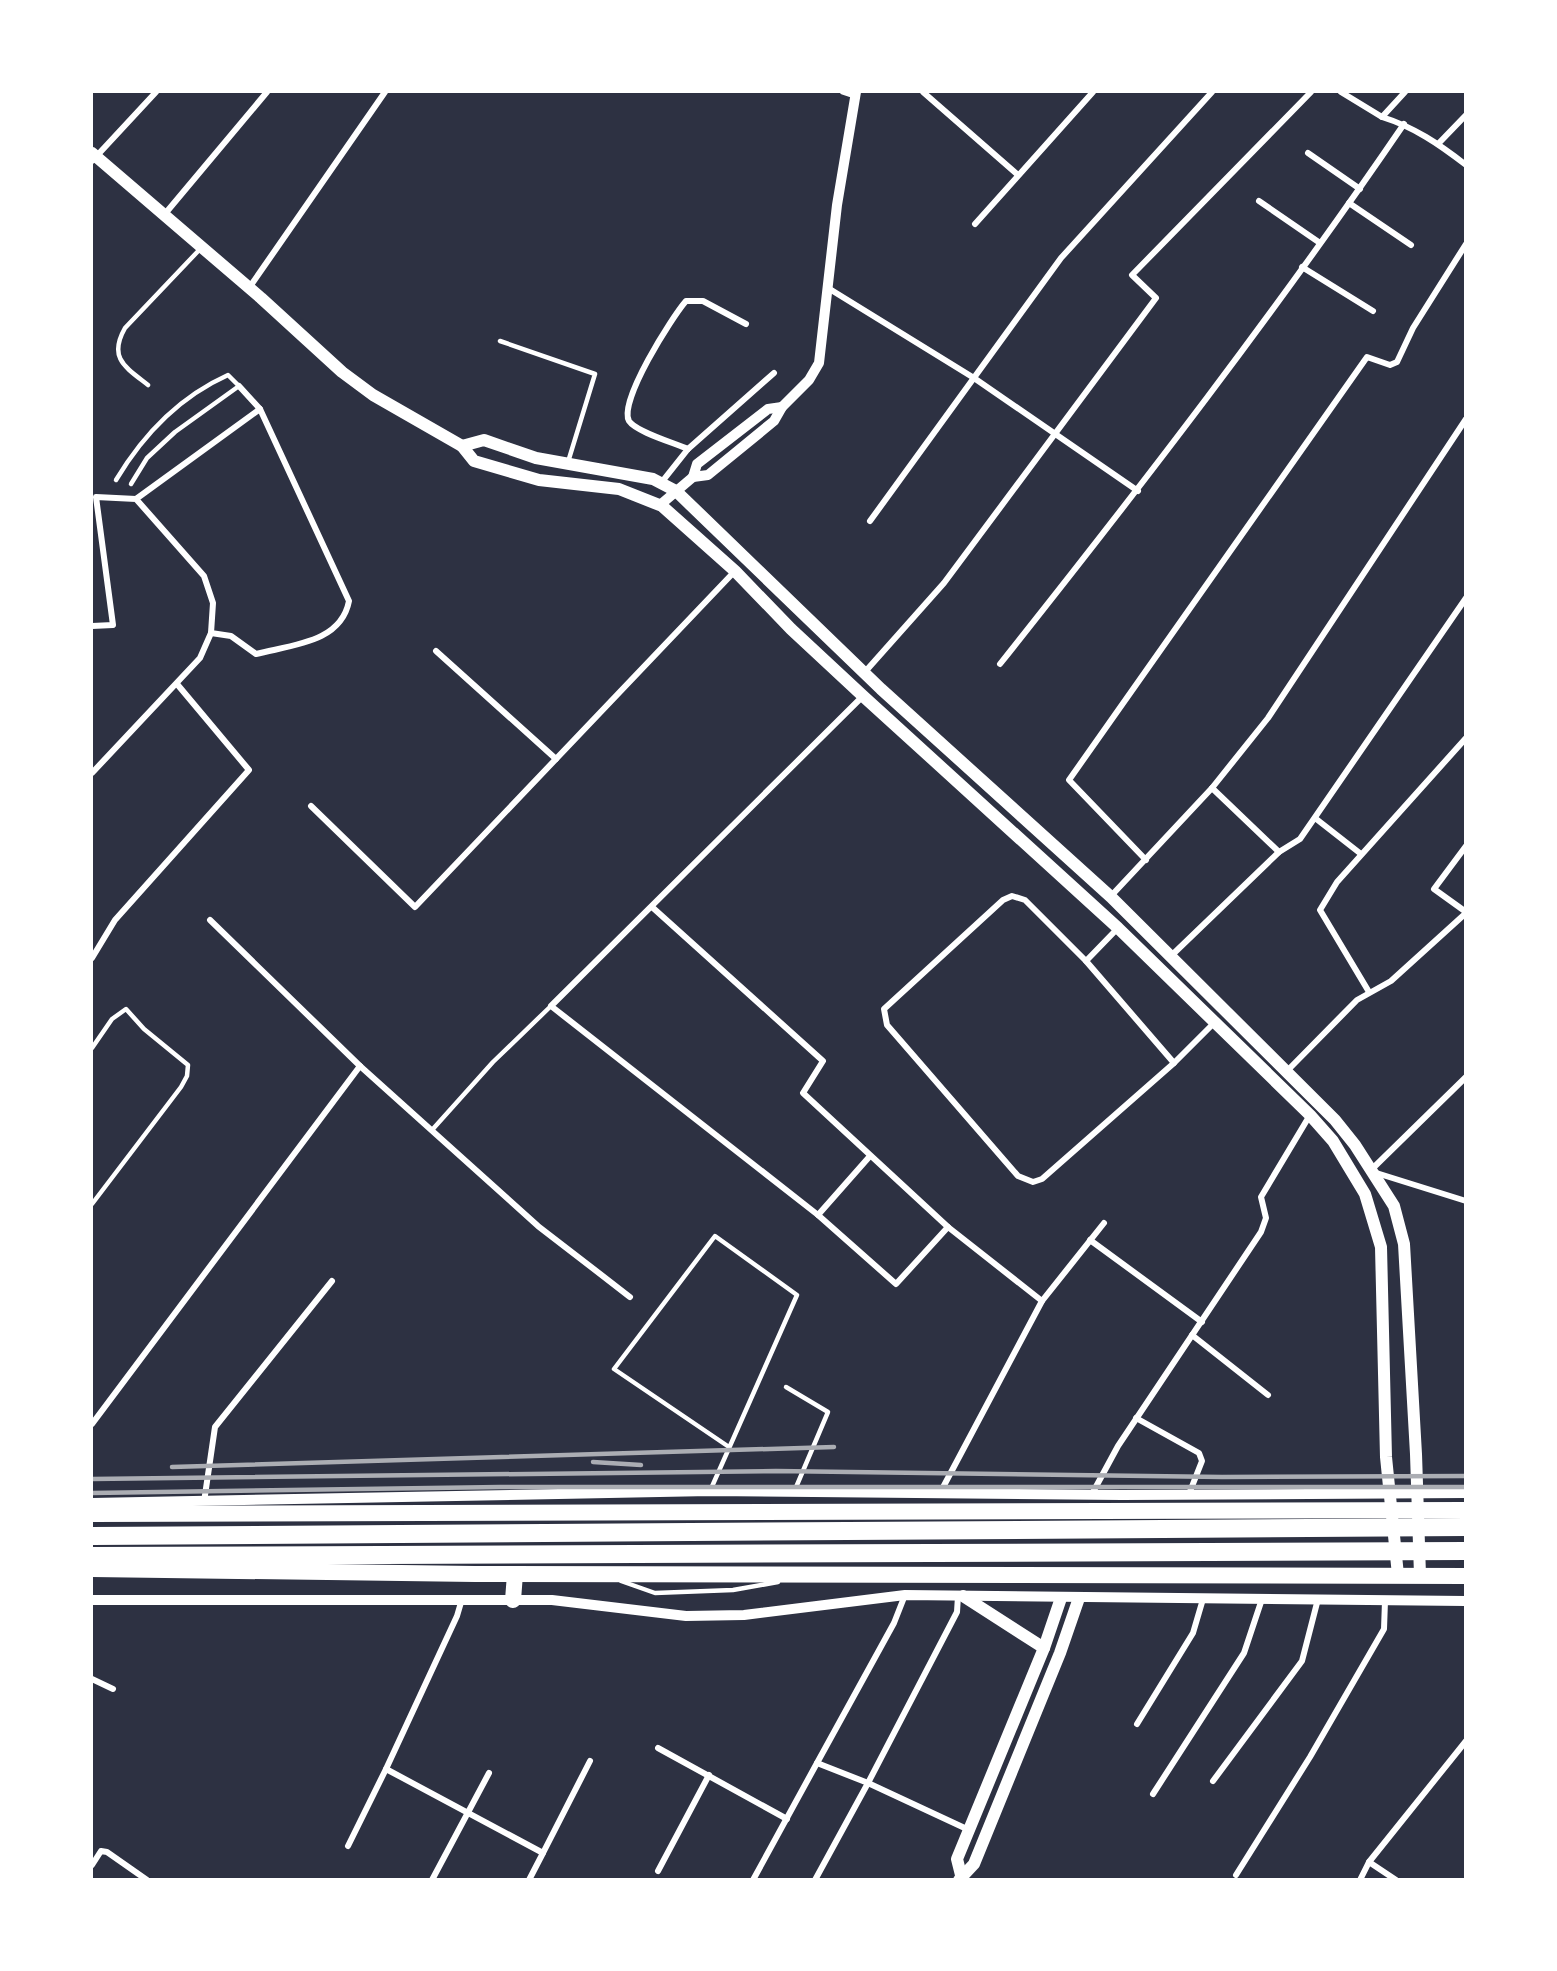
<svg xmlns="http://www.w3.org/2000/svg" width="1557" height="1971" viewBox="0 0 1557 1971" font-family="Manrope,sans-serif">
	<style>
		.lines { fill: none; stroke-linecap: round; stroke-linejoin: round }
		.service { stroke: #fff; stroke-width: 4.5 }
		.minor { stroke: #fff; stroke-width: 6 }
		.tertiary { stroke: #fff; stroke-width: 10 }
		.secondary { stroke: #fff; stroke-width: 12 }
		.trunk { stroke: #fff; stroke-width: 16 }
		.motorway { stroke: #fff; stroke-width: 18 }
		.rail { stroke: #abadb3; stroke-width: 4.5 }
	</style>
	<rect width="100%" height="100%" fill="#2d3142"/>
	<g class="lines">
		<g class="service">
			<polyline points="842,92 854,96"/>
			<polyline points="500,341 595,374 568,462"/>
			<path d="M148,385C125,367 108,358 125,328L202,247"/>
			<path d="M116,480C143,435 179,397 228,375L239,386L175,432L147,458L131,484"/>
			<polyline points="92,1048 112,1019 126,1009 144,1029 188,1065 187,1076 181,1087 92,1204"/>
			<polyline points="432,1130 493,1062 551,1006"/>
			<polyline points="786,1387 828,1412 794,1492"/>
			<polyline points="710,1491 797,1295 715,1236 614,1369 729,1447"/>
			<polyline points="621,1581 655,1593 733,1590 778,1582"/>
		</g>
		<g class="minor">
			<polyline points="923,92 1018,175"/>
			<polyline points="1341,92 1382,117 1405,92"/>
			<path d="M1382,117C1414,127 1439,144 1466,165"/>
			<polyline points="1439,143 1466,115"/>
			<polyline points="1308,153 1360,189"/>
			<polyline points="92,161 156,92"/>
			<polyline points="1259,201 1320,243"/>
			<polyline points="1349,203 1411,245"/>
			<polyline points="164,215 267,92"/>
			<polyline points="975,224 1093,92"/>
			<polyline points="1302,267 1373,311"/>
			<polyline points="249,288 385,92"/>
			<polyline points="828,288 974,378 1138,491"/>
			<polyline points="239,386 260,409"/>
			<path d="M688,449C675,443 636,432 629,421C618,402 672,317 686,301H703L746,324"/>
			<polyline points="661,483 688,449 774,373"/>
			<polyline points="870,521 1061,258 1212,92"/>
			<path d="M92,626L113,625L96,497L136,499L260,409L349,601C341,643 291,645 256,654L231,636L211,633L213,603L204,576L136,499"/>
			<polyline points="436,651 556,759"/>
			<path d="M1000,664C1140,488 1277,310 1404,124"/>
			<polyline points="864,673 944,583 1156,298 1132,275 1311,92"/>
			<polyline points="863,696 551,1006 818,1215 896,1284 948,1227"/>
			<polyline points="92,773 200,658 211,633"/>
			<polyline points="1212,788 1279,852"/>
			<polyline points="311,806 415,907 735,571"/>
			<polyline points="1315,818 1361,854"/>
			<polyline points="1466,846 1434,889 1466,912"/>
			<polyline points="1146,860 1069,780 1367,357 1390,365 1397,362 1413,328 1466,244"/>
			<polyline points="1111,896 1212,788 1268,718 1466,419"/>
			<polyline points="652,907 823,1061 803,1093 948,1227 1042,1301"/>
			<polyline points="210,920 360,1066 538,1226 630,1297"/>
			<polyline points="1118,928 1086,961 1174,1063"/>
			<polyline points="1171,956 1279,852 1300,839 1466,598"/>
			<polyline points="92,958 115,920 249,770 177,684"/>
			<polyline points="1086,961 1025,900 1012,896 1003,900 884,1009 887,1025 1018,1176 1033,1182 1042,1179 1174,1063 1215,1022"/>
			<polyline points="1369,992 1320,910 1337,882 1466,738"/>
			<polyline points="1287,1071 1357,1000 1391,981 1466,913"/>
			<polyline points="1466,1077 1370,1171 1466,1201"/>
			<polyline points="818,1215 870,1156"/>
			<polyline points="1090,1240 1202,1322"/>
			<polyline points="1192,1335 1268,1395"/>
			<polyline points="1136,1418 1199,1453 1202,1461 1189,1494"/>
			<polyline points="92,1424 360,1066"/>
			<polyline points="940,1493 1042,1301 1104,1223"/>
			<polyline points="1092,1494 1118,1446 1261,1232 1266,1218 1261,1197 1310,1115"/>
			<polyline points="204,1502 215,1427 332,1281"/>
			<polyline points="958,1596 957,1612 868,1783 969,1830"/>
			<polyline points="462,1599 457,1616 386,1769 543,1853 529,1880"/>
			<polyline points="92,1679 113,1689"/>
			<polyline points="1137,1724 1193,1633 1203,1599"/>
			<polyline points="658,1748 787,1819"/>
			<polyline points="1213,1781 1302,1661 1318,1599"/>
			<polyline points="1153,1794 1244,1653 1262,1599"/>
			<polyline points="348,1846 386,1769"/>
			<polyline points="543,1853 590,1761"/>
			<polyline points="92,1865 101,1851 107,1852 147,1880"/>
			<polyline points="658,1871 709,1775"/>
			<polyline points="1236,1875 1310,1757 1384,1629 1385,1601"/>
			<polyline points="432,1880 489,1773"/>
			<polyline points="753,1880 817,1763"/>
			<polyline points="815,1880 868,1783 817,1763 894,1623 905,1595"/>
			<polyline points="1360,1880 1369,1862"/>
			<polyline points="1396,1880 1369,1862 1466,1741"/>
		</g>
		<g class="tertiary">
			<polyline points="693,477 697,464 768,409 782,407"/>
			<polyline points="660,505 693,477 708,475 774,421 782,407 809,380 819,363 837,205 856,92"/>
			<polyline points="92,1503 710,1491 1122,1495 1466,1493"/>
			<polyline points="92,1600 552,1600 686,1616 744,1615 905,1595 1466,1601"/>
		</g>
		<g class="secondary">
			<polyline points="92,153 261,298 342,372 373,395 462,446 474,461 539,480 619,489 662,506 735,571 791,629 863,696 1118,928 1310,1115 1333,1141 1365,1194 1381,1247 1386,1457 1398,1575"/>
			<polyline points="462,446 484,440 536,458 653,479 676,491 881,689 1111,897 1335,1120 1355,1145 1394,1206 1404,1244 1416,1454 1420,1575"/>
			<polyline points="963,1596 1044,1648"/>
			<polyline points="961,1875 957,1859 1044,1648 1061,1598"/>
			<polyline points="959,1880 974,1864 1060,1653 1079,1598"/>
		</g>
		<g class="trunk">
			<polyline points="92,1514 1466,1510"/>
			<polyline points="92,1569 475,1574 1466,1576"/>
			<polyline points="513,1600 515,1574"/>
		</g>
		<g class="motorway">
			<polyline points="92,1536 1466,1527"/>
			<polyline points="92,1556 1466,1551"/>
		</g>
		<g class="rail">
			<polyline points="593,1462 641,1465"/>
			<polyline points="172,1467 834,1447"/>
			<polyline points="92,1479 776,1471 1222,1477 1466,1476"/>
			<polyline points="92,1493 500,1487 1466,1487"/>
		</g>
	</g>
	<rect width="1557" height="1971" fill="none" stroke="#ffffff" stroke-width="186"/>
</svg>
